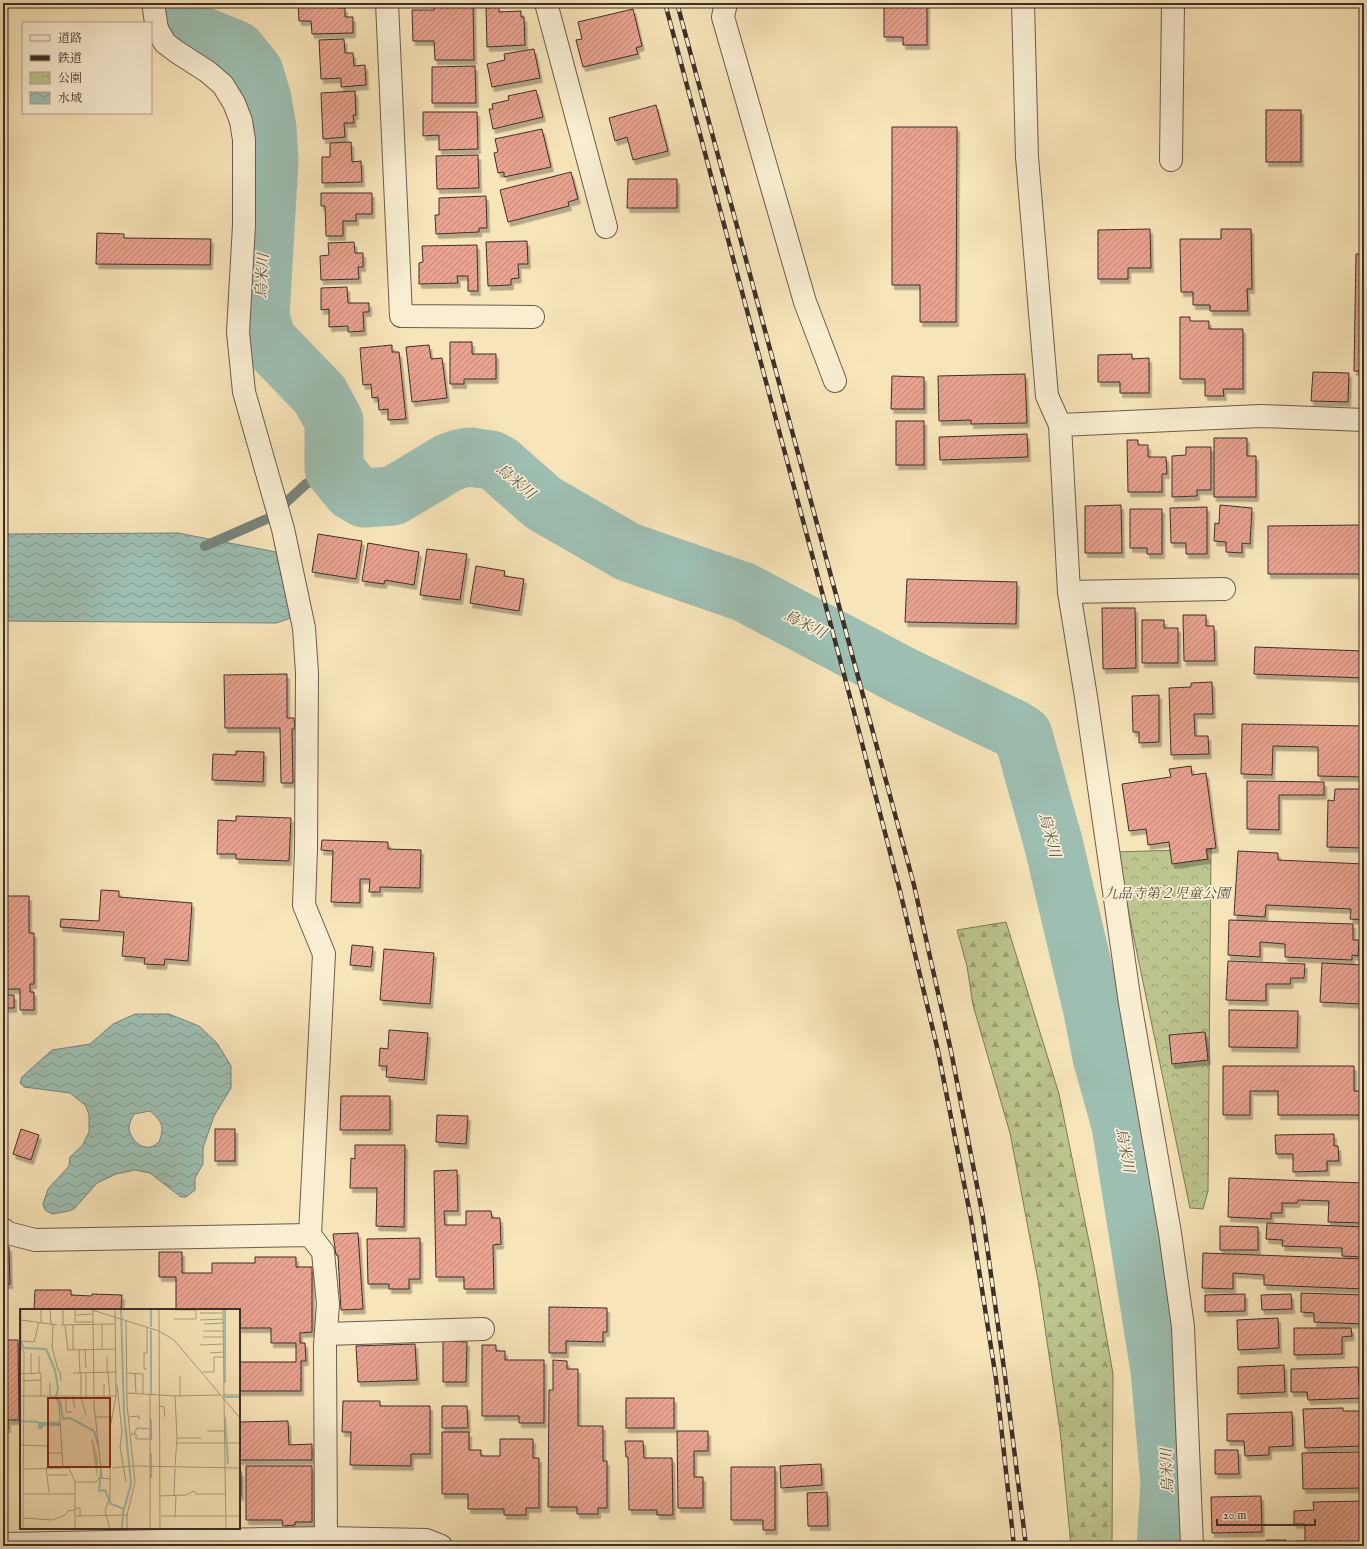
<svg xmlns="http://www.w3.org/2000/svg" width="1367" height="1549" viewBox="0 0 1367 1549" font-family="'IM FELL English','Noto Serif JP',serif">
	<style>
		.forest { fill: url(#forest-firs); stroke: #7e7a5c }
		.park { fill: url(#park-crowns); stroke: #7e7a5c }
		.water { fill: url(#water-waves); stroke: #77857b; fill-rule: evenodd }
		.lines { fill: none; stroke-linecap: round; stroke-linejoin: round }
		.stream { stroke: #77857b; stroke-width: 10 }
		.river { stroke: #9dbfb2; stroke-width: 59 }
		.building { fill: url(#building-hatch); stroke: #3e2f29; filter: url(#shadow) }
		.minor-casing { stroke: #6c5c4d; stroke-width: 24 }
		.minor { stroke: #faeed2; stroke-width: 22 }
		.rail-casing { stroke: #3e2f29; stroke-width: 4.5 }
		.rail { stroke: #faeed2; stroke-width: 3; stroke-dasharray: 9; stroke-linecap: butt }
		.labels { text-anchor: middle; stroke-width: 3.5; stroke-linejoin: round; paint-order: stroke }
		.park-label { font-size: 14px; font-style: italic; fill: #574d3d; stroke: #faeed2 }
		.water-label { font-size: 15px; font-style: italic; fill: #56534b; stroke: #faeed2 }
		.inset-river { fill: none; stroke: #9dbfb2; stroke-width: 2 }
		.inset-road { fill: none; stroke: #ad9c7f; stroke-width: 1 }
		.view { fill: #8f2418; fill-opacity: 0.15; stroke: #8f2418; stroke-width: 2 }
		.inset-edge { fill: none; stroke: #3e2f29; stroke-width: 2 }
	</style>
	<defs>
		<pattern id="forest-firs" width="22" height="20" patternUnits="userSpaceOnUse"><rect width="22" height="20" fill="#bdc58f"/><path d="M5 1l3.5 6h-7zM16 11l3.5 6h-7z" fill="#9ba075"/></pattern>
		<pattern id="park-crowns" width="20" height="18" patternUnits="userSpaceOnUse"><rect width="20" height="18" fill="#bdc58f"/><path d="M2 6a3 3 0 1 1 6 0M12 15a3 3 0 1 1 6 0" fill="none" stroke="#9ba075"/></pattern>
		<pattern id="water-waves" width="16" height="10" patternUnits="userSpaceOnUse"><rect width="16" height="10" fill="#9dbfb2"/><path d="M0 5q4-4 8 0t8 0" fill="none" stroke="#819c91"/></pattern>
		<pattern id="building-hatch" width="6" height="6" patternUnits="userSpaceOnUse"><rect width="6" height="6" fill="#e9a38f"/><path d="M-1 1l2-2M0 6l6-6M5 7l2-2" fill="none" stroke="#be8575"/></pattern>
		<filter id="shadow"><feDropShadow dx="2.5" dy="4.5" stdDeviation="0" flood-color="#0004"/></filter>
	</defs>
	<rect width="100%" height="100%" fill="#f7e5b9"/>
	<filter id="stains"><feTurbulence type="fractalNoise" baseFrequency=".005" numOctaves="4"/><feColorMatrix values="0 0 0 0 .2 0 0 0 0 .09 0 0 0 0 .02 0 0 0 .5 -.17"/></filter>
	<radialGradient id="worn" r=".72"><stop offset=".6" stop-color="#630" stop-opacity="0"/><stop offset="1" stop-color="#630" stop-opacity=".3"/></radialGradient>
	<polygon class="forest" points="1006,922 1059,1094 1094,1266 1113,1374 1112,1546 1071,1546 1060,1430 1038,1280 1010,1133 973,1005 967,966 957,930"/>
	<polygon class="park" points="1211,849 1208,1191 1203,1209 1190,1208 1116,852"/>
	<g class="water">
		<polygon points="178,533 276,552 291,618 276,623 3,621 3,534"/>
		<path d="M135,1014H169L199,1026L217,1043L231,1066V1088L214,1116L203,1148V1164L195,1178V1190L186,1197H181L150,1173L135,1170L116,1174L97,1183L74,1209L69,1211L52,1214L45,1210L43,1204L48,1189L69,1166L70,1157L82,1146L89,1132V1115L86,1106L70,1093L24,1087L20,1083L22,1077L52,1050L90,1044L113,1024ZM150,1111C162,1122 165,1126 159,1142C157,1143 154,1146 151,1147C140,1149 131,1139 129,1129C129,1123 132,1118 134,1114Z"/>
	</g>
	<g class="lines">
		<polyline class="stream" points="205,546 269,518 306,484 334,469"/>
		<polyline class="river" points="178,3 190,31 236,50 254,72 262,99 267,128 269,160 260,317 267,340 320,395 334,421 334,469 352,491 364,498 393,496 448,463 459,459 469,457 491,460 500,465 543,503 628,552 744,592 903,676 1014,729 1023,735 1053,842 1093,1011 1102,1057 1121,1125 1160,1370 1170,1483 1166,1546"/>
	</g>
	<g class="building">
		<polygon points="298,3 339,3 339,8 345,8 345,17 353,17 353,33 312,34 311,21 299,21"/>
		<polygon points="434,3 473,3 474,60 435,60 434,41 413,41 412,10 434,10"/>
		<polygon points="884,3 927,3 927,45 903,45 903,37 884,37"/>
		<polygon points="499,7 499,12 521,11 521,17 524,17 525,45 487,47 486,8"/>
		<polygon points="633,9 642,46 636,48 638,54 583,67 576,40 582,39 578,22"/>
		<polygon points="344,39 345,53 353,53 354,66 365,65 366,85 341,87 341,78 321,79 319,40"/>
		<polygon points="534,49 540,78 492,87 487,64 505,60 504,54"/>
		<polygon points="475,66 476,103 432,103 432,67"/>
		<polygon points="536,90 543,117 493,129 489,109 493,109 492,104 509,100 508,96"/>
		<polygon points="355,91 356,115 353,115 354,123 344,123 345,137 323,139 321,93"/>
		<polygon points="656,105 668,151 633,160 627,137 615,141 609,118"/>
		<rect x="1266" y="110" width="35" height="52"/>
		<polygon points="423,112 477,112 478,149 439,150 439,135 423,136"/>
		<polygon points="892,127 957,127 956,322 920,322 920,285 892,285"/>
		<polygon points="542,129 551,167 504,177 504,172 498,173 494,153 498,152 495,139"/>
		<polygon points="351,142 352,162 361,161 362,182 322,183 322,157 330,157 330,143"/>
		<polygon points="478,155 479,188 437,189 436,156"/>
		<polygon points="571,172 578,199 568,202 569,206 508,222 500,190"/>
		<polygon points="628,179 677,179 677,208 627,208"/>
		<polygon points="321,193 372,193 372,214 356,214 356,221 343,221 343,236 326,236 325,206 321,206"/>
		<polygon points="486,196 487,228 479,228 479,232 436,234 435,215 439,215 439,198"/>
		<polygon points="1150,229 1151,268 1128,268 1128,279 1098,279 1098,230"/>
		<polygon points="1221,229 1251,229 1252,289 1247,289 1248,311 1210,311 1210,305 1193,305 1193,292 1181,292 1180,239 1221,239"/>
		<polygon points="97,233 124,234 124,238 211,239 210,265 96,264"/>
		<polygon points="527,241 528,264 518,264 519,278 511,279 511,285 488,286 486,242"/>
		<polygon points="354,242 355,253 363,253 363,267 358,267 359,279 321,280 320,256 329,255 328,243"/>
		<polygon points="477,245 478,291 468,291 468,276 457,276 458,283 419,284 419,263 423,262 422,246"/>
		<polygon points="1356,254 1364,254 1364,371 1354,371"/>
		<polygon points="347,287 348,303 369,303 369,312 363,312 364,331 348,332 348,326 329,327 329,309 321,310 321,288"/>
		<polygon points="1180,317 1190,317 1190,321 1209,321 1209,329 1243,329 1243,389 1223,389 1224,396 1205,396 1205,379 1180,379"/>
		<polygon points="450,342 472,342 472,354 496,354 496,379 464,379 464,384 450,384"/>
		<polygon points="392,345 392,352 399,352 406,419 388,420 388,409 379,410 378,397 372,398 371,384 363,385 360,348"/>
		<polygon points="429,345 431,359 442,358 447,398 412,402 406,347"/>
		<polygon points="1132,354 1132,359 1149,358 1149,393 1120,393 1120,382 1098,382 1098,355"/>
		<polygon points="1313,372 1349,373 1348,402 1311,401"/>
		<polygon points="1025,374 1027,423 971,424 971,420 939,421 938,376"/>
		<polygon points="892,376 924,377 924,409 891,409"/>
		<rect x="896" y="421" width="28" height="44"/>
		<polygon points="1027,434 1028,457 940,460 939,437"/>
		<polygon points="1214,438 1247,438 1247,456 1256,456 1256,497 1214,497"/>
		<polygon points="1127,440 1138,440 1138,445 1148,445 1148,457 1166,457 1167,474 1162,474 1162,492 1128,492"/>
		<polygon points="1186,447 1211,447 1211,490 1197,490 1197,496 1172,497 1172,456 1186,455"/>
		<polygon points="1121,505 1122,553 1085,553 1085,506"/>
		<polygon points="1220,505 1252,508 1250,544 1242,543 1242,553 1226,552 1226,542 1214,541 1215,523 1219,524"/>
		<polygon points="1207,507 1207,554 1186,554 1186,543 1171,543 1170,508"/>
		<polygon points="1130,509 1162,509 1162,554 1147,554 1147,548 1130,548"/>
		<polygon points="1361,525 1361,555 1364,555 1364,574 1268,574 1268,526"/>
		<polygon points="318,534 362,541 356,579 312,572"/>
		<polygon points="368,543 419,552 414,585 385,580 384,584 362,581"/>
		<polygon points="427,549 467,554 460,600 420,595"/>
		<polygon points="476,566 505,571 504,576 524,579 519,611 470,603"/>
		<polygon points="907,579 1017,582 1016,624 905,622"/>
		<polygon points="1102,608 1135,608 1136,668 1103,669"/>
		<polygon points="1183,615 1206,615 1206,626 1214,626 1215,661 1184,661"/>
		<polygon points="1142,620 1164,620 1164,628 1178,628 1178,663 1142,663"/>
		<polygon points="1255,647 1364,651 1364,678 1254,674"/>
		<polygon points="287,674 287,718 294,718 295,729 292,729 293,783 281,783 280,728 225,728 224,675"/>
		<polygon points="1212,682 1213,714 1194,714 1195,736 1208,736 1209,754 1171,755 1169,688 1191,687 1191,683"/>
		<polygon points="1159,695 1159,742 1139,743 1139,732 1133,732 1132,696"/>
		<polygon points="1242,724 1364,726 1364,777 1318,776 1318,747 1273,746 1272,775 1241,774"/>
		<polygon points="236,751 264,752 263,782 212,780 213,754 236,755"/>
		<polygon points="1191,766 1192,775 1206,773 1216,848 1206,849 1208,859 1172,864 1169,842 1148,845 1146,829 1129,831 1122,784 1171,777 1169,769"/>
		<polygon points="1247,781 1324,782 1324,795 1279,795 1279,830 1247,829"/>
		<polygon points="1335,789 1364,789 1364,848 1327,847 1328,800 1334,801"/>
		<polygon points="236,816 291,818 289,861 236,859 236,854 217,854 218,820 236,821"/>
		<polygon points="322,840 388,842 388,849 421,850 420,888 380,887 380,892 369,892 370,879 360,879 360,903 331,902 333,851 321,850"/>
		<polygon points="1238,851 1278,853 1278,860 1364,864 1364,920 1350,919 1351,909 1266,905 1265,917 1234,915"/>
		<polygon points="101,890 119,891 119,897 192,903 188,961 165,959 164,965 144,964 145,958 122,956 124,932 60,927 61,919 99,921"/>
		<polygon points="3,896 29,896 29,933 34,933 34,984 30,984 30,992 34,992 34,1010 20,1010 20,989 7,989 7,995 14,995 14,1008 3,1008"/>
		<polygon points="1229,920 1353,924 1353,940 1359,940 1358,956 1352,955 1352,960 1285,957 1285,944 1260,942 1260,957 1228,955"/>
		<polygon points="352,945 373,947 371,967 350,965"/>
		<polygon points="384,949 434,953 430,1004 380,1000"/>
		<polygon points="1228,961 1305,964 1304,978 1291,978 1290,984 1266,984 1266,1001 1226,1000"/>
		<polygon points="1322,963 1363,965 1361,1004 1320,1002"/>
		<polygon points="1229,1010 1298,1011 1297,1048 1229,1047"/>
		<polygon points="389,1030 428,1033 424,1080 386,1077 387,1066 379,1066 380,1048 388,1049"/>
		<polygon points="1205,1032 1208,1060 1172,1064 1169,1035"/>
		<polygon points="1223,1066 1354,1066 1354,1091 1364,1091 1364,1115 1278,1115 1278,1091 1250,1091 1250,1115 1223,1115"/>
		<polygon points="341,1096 390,1096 390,1130 340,1130"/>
		<polygon points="437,1115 468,1116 466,1144 436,1142"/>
		<polygon points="21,1129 39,1135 31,1160 13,1154"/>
		<rect x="215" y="1129" width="20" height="32"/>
		<polygon points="1334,1134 1334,1146 1338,1146 1339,1161 1327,1161 1327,1171 1293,1172 1293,1154 1276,1154 1275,1135"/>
		<polygon points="355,1145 405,1145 404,1227 376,1226 377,1188 350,1188 351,1158 355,1159"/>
		<polygon points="457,1170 458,1211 444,1211 445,1225 466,1225 466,1211 491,1211 492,1218 500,1218 501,1244 493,1245 494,1289 464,1289 464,1277 436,1277 434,1171"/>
		<polygon points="1229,1178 1364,1183 1364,1223 1328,1222 1329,1201 1298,1200 1297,1203 1282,1203 1282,1213 1271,1213 1271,1219 1228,1217"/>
		<polygon points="1267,1223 1364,1227 1364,1257 1342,1256 1342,1248 1282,1246 1283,1240 1266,1239"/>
		<polygon points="1220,1226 1258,1227 1258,1250 1220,1250"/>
		<polygon points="358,1233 363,1309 341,1310 338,1255 336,1255 333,1234"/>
		<polygon points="420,1238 420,1279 409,1279 409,1289 389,1289 389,1284 368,1284 367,1239"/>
		<polygon points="3,1247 9,1247 10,1284 3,1284"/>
		<polygon points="159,1252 182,1252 182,1273 212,1273 212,1263 255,1263 255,1257 296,1257 296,1267 312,1267 312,1332 300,1333 300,1343 305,1343 306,1361 301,1361 301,1391 239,1391 239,1362 296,1362 296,1343 271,1343 271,1328 239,1328 239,1310 176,1310 176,1277 159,1277"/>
		<polygon points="1203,1253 1364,1259 1364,1289 1264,1285 1264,1275 1233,1273 1233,1289 1202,1288"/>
		<polygon points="35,1290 71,1290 71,1295 92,1296 92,1294 122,1295 121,1310 34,1310"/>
		<polygon points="1301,1293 1364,1295 1364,1324 1314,1322 1314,1313 1301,1312"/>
		<polygon points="1245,1294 1245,1311 1205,1312 1205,1295"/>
		<polygon points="1291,1294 1292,1309 1262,1310 1261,1295"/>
		<polygon points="549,1307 607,1308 607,1332 603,1332 603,1342 566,1341 566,1353 549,1353"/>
		<polygon points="1278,1318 1279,1348 1238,1350 1237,1320"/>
		<polygon points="1294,1328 1351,1328 1352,1336 1342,1337 1342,1354 1294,1355"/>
		<polygon points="4,1340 18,1340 19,1420 8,1420 8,1428 3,1428"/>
		<polygon points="443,1341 467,1342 466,1382 443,1382"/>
		<polygon points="415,1344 417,1380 358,1382 356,1346"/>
		<polygon points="482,1345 496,1345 496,1351 505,1351 505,1360 544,1360 544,1423 519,1423 519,1416 482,1416"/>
		<polygon points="553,1360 567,1361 567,1369 578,1369 578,1426 603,1426 603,1461 607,1461 607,1508 598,1508 598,1514 577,1514 577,1507 548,1507 549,1390 553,1390"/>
		<polygon points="1284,1365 1285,1392 1238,1394 1238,1367"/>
		<polygon points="1358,1367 1359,1386 1364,1386 1364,1398 1308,1400 1307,1392 1291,1392 1291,1369"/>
		<rect x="626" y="1398" width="48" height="30"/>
		<polygon points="343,1401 380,1401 380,1406 430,1406 430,1454 411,1454 411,1466 350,1465 351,1432 342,1432"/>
		<polygon points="442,1406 467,1406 468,1428 442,1428"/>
		<polygon points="1343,1408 1343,1411 1359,1411 1361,1446 1305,1448 1303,1409"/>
		<polygon points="1292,1412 1293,1446 1269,1447 1269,1455 1245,1456 1244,1441 1227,1441 1227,1414"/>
		<polygon points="288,1421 289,1445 312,1444 312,1460 239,1460 239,1422"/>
		<polygon points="677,1431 708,1431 708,1451 694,1451 694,1477 703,1477 703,1508 678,1508"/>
		<polygon points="442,1432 469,1432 469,1450 481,1450 481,1456 500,1456 500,1439 533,1439 533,1458 539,1458 539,1508 526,1508 526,1515 504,1515 504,1509 468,1509 468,1494 442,1494"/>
		<polygon points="625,1441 643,1441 644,1458 672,1458 673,1515 657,1515 657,1510 629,1510 628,1457 626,1457"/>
		<polygon points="1215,1450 1238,1450 1239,1474 1215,1474"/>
		<polygon points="1364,1452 1364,1488 1303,1489 1302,1453"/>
		<polygon points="821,1464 822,1485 781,1488 780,1466"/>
		<polygon points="246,1466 312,1466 312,1522 295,1522 295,1525 283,1526 282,1520 246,1520"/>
		<polygon points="731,1467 775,1467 775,1530 763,1530 763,1520 731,1520"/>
		<rect x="239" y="1472" width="2" height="24"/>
		<polygon points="827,1492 828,1526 808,1526 807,1493"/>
		<polygon points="1261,1496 1262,1532 1212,1533 1211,1497"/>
		<polygon points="1364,1501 1364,1541 1316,1543 1316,1546 1296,1546 1296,1541 1305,1541 1305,1524 1294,1524 1294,1511 1314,1510 1313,1502"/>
		<polygon points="1266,1540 1286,1540 1286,1546 1267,1546"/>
		<polygon points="576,1545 576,1546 490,1546"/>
	</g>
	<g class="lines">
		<defs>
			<g id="minor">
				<polyline points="153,3 157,29 165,43 177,52 208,72 223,85 234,103 241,121 244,140 244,225 238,332 244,392 283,529 304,628 307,673 306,849 304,905 324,954 310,1235"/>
				<polyline points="387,3 401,316 533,317"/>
				<polyline points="546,3 606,227"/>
				<polyline points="726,3 723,17 805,302 835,381"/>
				<polyline points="1023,3 1027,157 1047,396 1060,425 1069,592 1086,697 1130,1003 1170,1233 1183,1327 1192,1546"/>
				<polyline points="1171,160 1173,3"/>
				<polyline points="1060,425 1261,416 1364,420"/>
				<polyline points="1069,592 1224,589"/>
				<polyline points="3,1229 8,1233 35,1240 310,1235 323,1252 328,1304 325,1345 326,1538"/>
				<polyline points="326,1334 483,1329"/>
				<polyline points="3,1544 326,1538 426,1540 441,1546"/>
			</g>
		</defs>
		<use href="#minor" class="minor-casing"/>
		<use href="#minor" class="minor"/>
		<defs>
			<g id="rail">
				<polyline points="665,3 854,712 900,891 938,1051 971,1219 996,1379 1014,1546"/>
				<polyline points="677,3 914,885 951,1051 983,1217 1005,1376 1026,1546"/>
			</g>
		</defs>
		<use href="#rail" class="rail-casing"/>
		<use href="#rail" class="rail"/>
	</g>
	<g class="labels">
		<g class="park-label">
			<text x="1167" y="898">九品寺第２児童公園</text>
		</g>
		<g class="water-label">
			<text transform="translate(262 276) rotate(-87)" y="5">烏米川</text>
			<text transform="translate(516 481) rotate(40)" y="5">烏米川</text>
			<text transform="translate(805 624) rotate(27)" y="5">烏米川</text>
			<text transform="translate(1050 835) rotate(75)" y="5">烏米川</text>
			<text transform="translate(1125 1150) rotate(80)" y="5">烏米川</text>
			<text transform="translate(1167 1471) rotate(-92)" y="5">烏米川</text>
		</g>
	</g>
	<g transform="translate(20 1309)">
		<rect width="220" height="220" fill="#f7e5b9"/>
		<path d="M71,130H73L78,150L77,169Z" fill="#bdc58f"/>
		<path d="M18,113H41V117H24L22,120H18Z" fill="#9dbfb2"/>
		<path class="inset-river" d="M101,0L104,103L111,175L103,204L102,220M131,0V18M131,21V85M1,32L4,39L26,40L35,61L38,79L36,89L40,92L43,110L50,109L74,122L78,136M205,74V0M204,85V88H220M205,108L208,155M131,110V131M0,112L18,113M131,144V169M81,160L79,182L85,181L91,195L104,200"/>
		<path class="inset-road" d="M1,0V39L4,43L3,220M30,0L31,16M55,0V13M69,0L139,22L154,31L220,109M139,0L140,220M203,0L204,86M155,1H175M73,2L74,96L82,169M180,4H203M55,6L73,5M154,10H176V0M1,11L37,16M180,11L203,10M106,12L107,96L115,173L107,206V220M55,13H73M21,14V0M82,15V40M184,15L204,14M33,16L32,38L38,61L40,62L41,72M41,16L94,15M43,16V0M45,16L48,41L96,40M53,16V41M183,22H204M183,28H204M2,32L14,33L19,13M180,36L204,35M65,40L66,59M59,41L60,64M11,44V64M190,44L204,43M19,47V64M127,60H124V44H127V19M87,63V48M88,63L90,88M183,63H194V48H204M53,64L97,63M61,64V89L66,106M107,64L123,65V85M115,64L116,85M0,65L21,64V87M3,72L21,71M30,74V87M84,75V88M97,76L102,123L100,138L106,173M107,84L155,87L200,86M203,86H220M0,87H96M35,87L39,95L42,144M46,87V103H52M52,87L55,99M155,87L157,129L155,157M160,87V67M66,88V63M204,90L206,220M139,97L144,98L145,108M76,108H93M109,108L119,107V111M187,122H204M111,125H116V130H130M114,125L117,119L130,120M157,129H181M157,134H220M0,136L27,137L29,144H42L43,158M26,158L29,183M92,159L113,157L220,159M4,160L49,159L55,173V220M28,166H48M55,173H76L79,169L91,170M4,185H54M140,187L166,186L174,182L176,185H206M154,187L155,159M55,199H60V208M56,207L107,206M141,207H220M155,208L156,187M4,209L32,211L45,206L48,202L55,201M90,220L85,202L90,188V119L96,87L95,0M130,220V85"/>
		<path class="view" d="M28,89H90V158H28Z"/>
		<rect width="220" height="220" class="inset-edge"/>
	</g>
	<rect width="1367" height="1549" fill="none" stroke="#f7e5b9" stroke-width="16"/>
	<rect x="4" y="4" width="1359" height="1541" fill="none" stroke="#3e2f29" stroke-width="2"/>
	<rect x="8" y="8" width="1351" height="1533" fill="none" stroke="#3e2f29"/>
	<rect x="22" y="22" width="130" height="92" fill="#faeed2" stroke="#afa28e"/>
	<rect x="30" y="35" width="20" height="6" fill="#faeed2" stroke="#afa28e"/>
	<text x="58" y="42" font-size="12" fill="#3e2f29">道路</text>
	<rect x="30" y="55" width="20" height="6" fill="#3e2f29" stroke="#afa28e"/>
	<text x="58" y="62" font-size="12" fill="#3e2f29">鉄道</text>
	<rect x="30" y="72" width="20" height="12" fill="url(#park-crowns)" stroke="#afa28e"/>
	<text x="58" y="82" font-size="12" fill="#3e2f29">公園</text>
	<rect x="30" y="92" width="20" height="12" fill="url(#water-waves)" stroke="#afa28e"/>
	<text x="58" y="102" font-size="12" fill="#3e2f29">水域</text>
	<path d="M1217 1519v6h98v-6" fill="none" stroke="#3e2f29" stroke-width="2"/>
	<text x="1223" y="1519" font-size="12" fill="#3e2f29" stroke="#faeed2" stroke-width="3" paint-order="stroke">20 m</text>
	<rect width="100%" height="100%" filter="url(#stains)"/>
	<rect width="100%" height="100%" fill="url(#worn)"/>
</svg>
